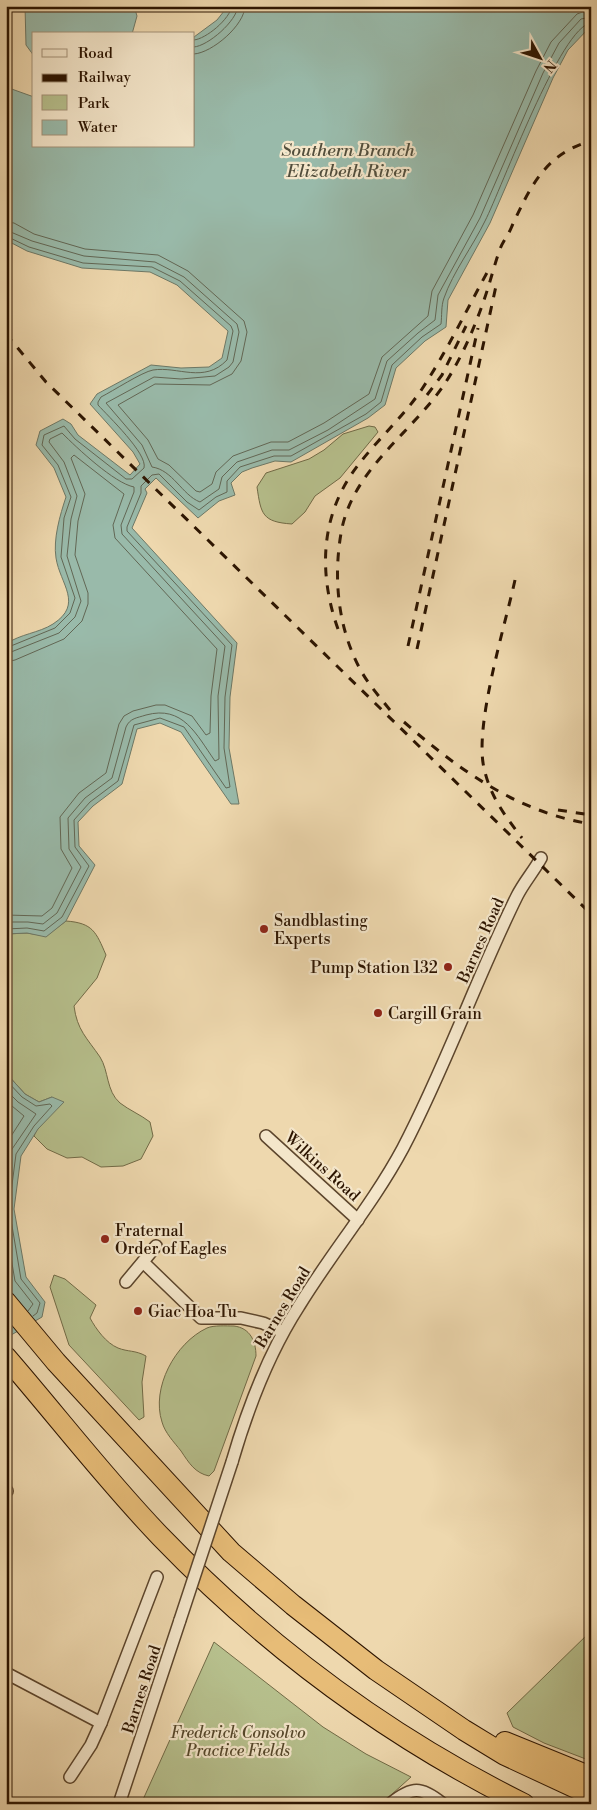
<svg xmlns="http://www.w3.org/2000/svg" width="597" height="1810" viewBox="0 0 597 1810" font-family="'Libre Bodoni',serif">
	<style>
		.green { fill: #b6bf8c; stroke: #716a46 }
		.water { fill: #99baaa; stroke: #6d7866 }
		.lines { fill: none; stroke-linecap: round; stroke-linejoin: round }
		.shore { stroke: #626755; stroke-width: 1 }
		.minor-casing { stroke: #5c452c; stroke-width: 14 }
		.motorway-casing { stroke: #2c1400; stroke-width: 22 }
		.minor { stroke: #f4e6ca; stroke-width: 11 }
		.motorway { stroke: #e7bc77; stroke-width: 20 }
		.rail { stroke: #2c1400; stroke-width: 3; stroke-dasharray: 9 9; stroke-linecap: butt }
		.minor-bridge-casing { stroke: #5c452c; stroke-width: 14; stroke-linecap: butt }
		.minor-bridge { stroke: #f4e6ca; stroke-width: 11 }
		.poi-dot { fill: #8f2418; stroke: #f4e6ca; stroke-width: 2 }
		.labels { text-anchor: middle; stroke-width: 4.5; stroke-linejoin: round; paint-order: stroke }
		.poi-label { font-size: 16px; fill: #2c1400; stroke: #f4e6ca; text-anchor: start }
		.street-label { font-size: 16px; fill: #2c1400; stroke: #f4e6ca }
		.park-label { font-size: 16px; font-style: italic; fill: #55472a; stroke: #f4e6ca }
		.water-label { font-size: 18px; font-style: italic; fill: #524e3c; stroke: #f4e6ca }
	</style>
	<rect width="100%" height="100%" fill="#eed8ae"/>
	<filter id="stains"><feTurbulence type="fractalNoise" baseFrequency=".004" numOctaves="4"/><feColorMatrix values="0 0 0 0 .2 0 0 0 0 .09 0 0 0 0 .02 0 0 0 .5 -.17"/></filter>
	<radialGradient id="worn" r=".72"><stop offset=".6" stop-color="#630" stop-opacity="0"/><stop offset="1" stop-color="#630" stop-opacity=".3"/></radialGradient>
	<g class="green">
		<path d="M369,426L375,427L378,432L340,478L315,496L305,512L292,524C262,522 261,514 257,487L266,473L309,459L324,450L343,434Z"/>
		<path d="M66,921C93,923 96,932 106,955L97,978L74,1006C77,1030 87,1038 100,1057C109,1071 106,1091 120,1103C129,1110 141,1115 150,1122L153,1136L141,1159L123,1166L101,1167L82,1157L67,1158L47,1149L34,1136L52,1097L39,1102L25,1094L6,1073V934L27,933L46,936Z"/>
		<path d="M54,1275L65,1279L96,1305L90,1318C96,1329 106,1343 118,1348C128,1352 135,1350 146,1356L142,1382L144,1417L139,1420L69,1345L50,1287Z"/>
		<path d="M234,1326C250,1328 256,1341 256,1356L214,1471L209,1476C195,1473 189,1463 181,1451C174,1442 165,1433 162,1422C151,1388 175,1343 207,1328C214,1325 226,1326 234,1326Z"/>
		<polygon points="591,1631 591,1761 544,1743 513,1727 507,1713"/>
		<polygon points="214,1642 323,1727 366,1754 411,1777 381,1804 141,1804"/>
	</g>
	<g class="water">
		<polygon points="25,6 134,6 137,16 132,34 34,34 34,56 26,45"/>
		<path d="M228,6H591V28H589L568,50L553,78L490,223L448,300L446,327L425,341L396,368L385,405L368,418L291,462L275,461L252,468L242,472L231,483L235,495L219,501L198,518L156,478L145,489L147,493L132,528L237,643L230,697L229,748L239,804H231L181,732L160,723L137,729L122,784L93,806L78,822L79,846L95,865L66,921L46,937L27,933L6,934V644C20,634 39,633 53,624C84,604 60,584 56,558C53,539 60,515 66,497L54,468L36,445L40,431L63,419L71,424L78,435L130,475L140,464L133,452L90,404L97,394L151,365L181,368L209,367L222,358L228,331L177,285L150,272L82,268L27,251L6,240V87L34,97V146H194V37L217,20Z"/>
		<polygon points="6,1073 25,1094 39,1102 52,1097 64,1102 38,1129 21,1156 14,1209 26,1277 45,1302 42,1317 6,1338"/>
	</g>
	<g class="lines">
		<g class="shore">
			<path d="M194,40C206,39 230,19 232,6"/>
			<path d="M194,47C208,46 237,21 238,6"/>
			<path d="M194,54C212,53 245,25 245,6"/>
			<polyline points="6,222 14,223 34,234 85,249 158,255 188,271 244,321 247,332 241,361 232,374 210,385 155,384 118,405 148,440 158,459 169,465 196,491 200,492 212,484 216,472 233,456 271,442 288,442 324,423 369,394 382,357 428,316 432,291 473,215 536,71 551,42 577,14 591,9"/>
			<path d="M6,230L32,241L84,256L155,262L184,277L237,324L239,332L233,362L229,367L215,376L181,379L154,377L106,403L142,445L152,467C173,470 182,495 200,502L219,489L222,477L237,462L272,450H289L328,430L375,399L387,361L418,333L435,320L438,295L480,218L543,73L559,43L581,19L591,17"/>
			<path d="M6,236L29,247L83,263L152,267L180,281L231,326L233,331L227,360C204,384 178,366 153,370C142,372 113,391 101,397L98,402V405C108,416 148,454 144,468L132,479H126L75,439L64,426L44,435L42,445L58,465L71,497L64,518L61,557L75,598L70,613L55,628L6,648"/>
			<path d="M6,654L59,633L75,617L81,601L67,556L71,519L77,496L64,462L49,442L50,439L62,433C77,448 114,483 134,487V492L121,525L122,534L225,646L218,696L219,759L215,761C196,734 183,705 146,715C137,718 130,718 126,727L112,778L85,798L68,818L69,849L81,867L57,913L43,924L28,922H6"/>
			<polyline points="6,662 15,660 64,639 82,621 88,604 88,593 75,555 78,521 85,494 71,458 74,455 124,494 113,525 115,538 217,649 211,696 210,733 206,735 192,716 165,705 156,705 133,711 124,716 119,724 106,773 79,793 60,817 61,849 72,868 52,908 42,916 6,915"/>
			<path d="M6,929L27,928L44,931L62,917L89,866L75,847L74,820L90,802L118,781L134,725L160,718L184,727L226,788L230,787L224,748L225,697L232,645L127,531V527L141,493V486L152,475L159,474L187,502L199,510L216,497L227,492V481L240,467L274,456H291L366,414L381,402L392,365L422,337L441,324C442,316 441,306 444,298C453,272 473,246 485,221C501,190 561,25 591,23"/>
			<polyline points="6,1080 22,1097 36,1106 50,1104 52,1106 34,1126 16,1154 9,1208 21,1279 40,1303 37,1313 33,1316"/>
			<polyline points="6,1090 18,1102 36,1114 10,1152 6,1181"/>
			<polyline points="6,1101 24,1116 6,1144"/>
			<polyline points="6,1228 15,1281 33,1304 28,1311"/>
		</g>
		<defs>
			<g id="minor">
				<polyline points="266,1136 358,1220"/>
				<polyline points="143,1262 201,1318 241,1318 263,1323 283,1332"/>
				<polyline points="126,1282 156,1246"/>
				<path d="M232,1462C248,1407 268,1354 299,1306C332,1252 373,1204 403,1148C446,1066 476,979 517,896C524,882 534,871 541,858"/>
				<polyline points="6,1492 7,1491"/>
				<polyline points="6,1673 101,1723"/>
				<polyline points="70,1777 91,1745 101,1723 157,1577"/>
				<polyline points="119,1804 180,1620"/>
				<path d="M390,1804C412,1786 421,1786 443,1804"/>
			</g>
			<g id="motorway">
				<polyline points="6,1302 56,1362 231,1552 293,1605 376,1670 464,1730 505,1755 591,1795"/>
				<path d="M6,1357C58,1417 106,1480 161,1537C267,1647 387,1736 524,1804"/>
				<polyline points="505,1742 591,1777"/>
			</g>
		</defs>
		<use href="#minor" class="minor-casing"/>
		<use href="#motorway" class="motorway-casing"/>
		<use href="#minor" class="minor"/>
		<use href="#motorway" class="motorway"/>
		<g class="rail">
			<polyline points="6,334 46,382 591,914"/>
			<polyline points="427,395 442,375 466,326"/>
			<path d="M515,580C505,626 474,726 484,768C490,796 505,816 522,838"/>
			<path d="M338,629C318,573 320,513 359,464C379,438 404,416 422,389C447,351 467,309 489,269"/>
			<polyline points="408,646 478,328"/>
			<polyline points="417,649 496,286"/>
			<path d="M390,710C379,696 367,683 359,667C337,625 333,574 342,528C355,468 411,433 444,385C461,359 474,329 484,300C490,283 494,266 500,249C503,241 509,234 512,226C530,187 546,153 591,141"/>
			<path d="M404,722C459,770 517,812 591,824"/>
			<polyline points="558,810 591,815"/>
		</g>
		<defs>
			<polyline id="minor-bridge" points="180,1620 232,1462"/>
		</defs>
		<use href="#minor-bridge" class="minor-bridge-casing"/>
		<use href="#minor-bridge" class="minor-bridge"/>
	</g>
	<g class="poi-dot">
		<circle cx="264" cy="929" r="5"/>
		<circle cx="448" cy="967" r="5"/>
		<circle cx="378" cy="1013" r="5"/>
		<circle cx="105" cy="1239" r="5"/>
		<circle cx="138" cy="1311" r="5"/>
	</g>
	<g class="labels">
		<g class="poi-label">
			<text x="274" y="926">Sandblasting<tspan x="274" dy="18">Experts</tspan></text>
			<text x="438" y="973" text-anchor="end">Pump Station 132</text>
			<text x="388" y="1019">Cargill Grain</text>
			<text x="115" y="1236">Fraternal<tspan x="115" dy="18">Order of Eagles</tspan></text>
			<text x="148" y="1317">Giac Hoa Tu</text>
		</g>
		<g class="street-label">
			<text transform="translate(480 940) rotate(-66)" y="6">Barnes Road</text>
			<text transform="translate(323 1166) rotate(42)" y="6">Wilkins Road</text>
			<text transform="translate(282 1307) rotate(-59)" y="6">Barnes Road</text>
			<text transform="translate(141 1689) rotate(-72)" y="6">Barnes Road</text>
		</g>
		<g class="park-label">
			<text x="238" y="1738">Frederick Consolvo<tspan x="238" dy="18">Practice Fields</tspan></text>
		</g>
		<g class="water-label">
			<text x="348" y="156">Southern Branch<tspan x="348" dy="21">Elizabeth River</tspan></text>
		</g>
	</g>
	<rect width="597" height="1810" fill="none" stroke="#eed8ae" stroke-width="25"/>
	<rect x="8" y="8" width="582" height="1795" fill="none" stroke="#2c1400" stroke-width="2.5"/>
	<rect x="12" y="12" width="572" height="1785" fill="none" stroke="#2c1400"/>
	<rect x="32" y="32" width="162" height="115" fill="#f4e6ca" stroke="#a49279"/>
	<rect x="42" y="49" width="25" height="8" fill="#f4e6ca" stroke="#a49279"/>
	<text x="78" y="58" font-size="15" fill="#2c1400">Road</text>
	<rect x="42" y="74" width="25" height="8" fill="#2c1400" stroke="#a49279"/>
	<text x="78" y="82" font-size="15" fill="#2c1400">Railway</text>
	<rect x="42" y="95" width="25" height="15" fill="#b6bf8c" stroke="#a49279"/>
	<text x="78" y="108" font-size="15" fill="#2c1400">Park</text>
	<rect x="42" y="120" width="25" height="15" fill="#99baaa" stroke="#a49279"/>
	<text x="78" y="132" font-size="15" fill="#2c1400">Water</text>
	<g transform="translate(540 58) rotate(130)" stroke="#f4e6ca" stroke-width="4" paint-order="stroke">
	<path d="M0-4L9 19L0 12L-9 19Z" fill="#2c1400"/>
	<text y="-8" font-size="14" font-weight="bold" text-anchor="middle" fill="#2c1400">N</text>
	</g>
	<rect width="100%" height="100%" filter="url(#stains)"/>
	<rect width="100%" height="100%" fill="url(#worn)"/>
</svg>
